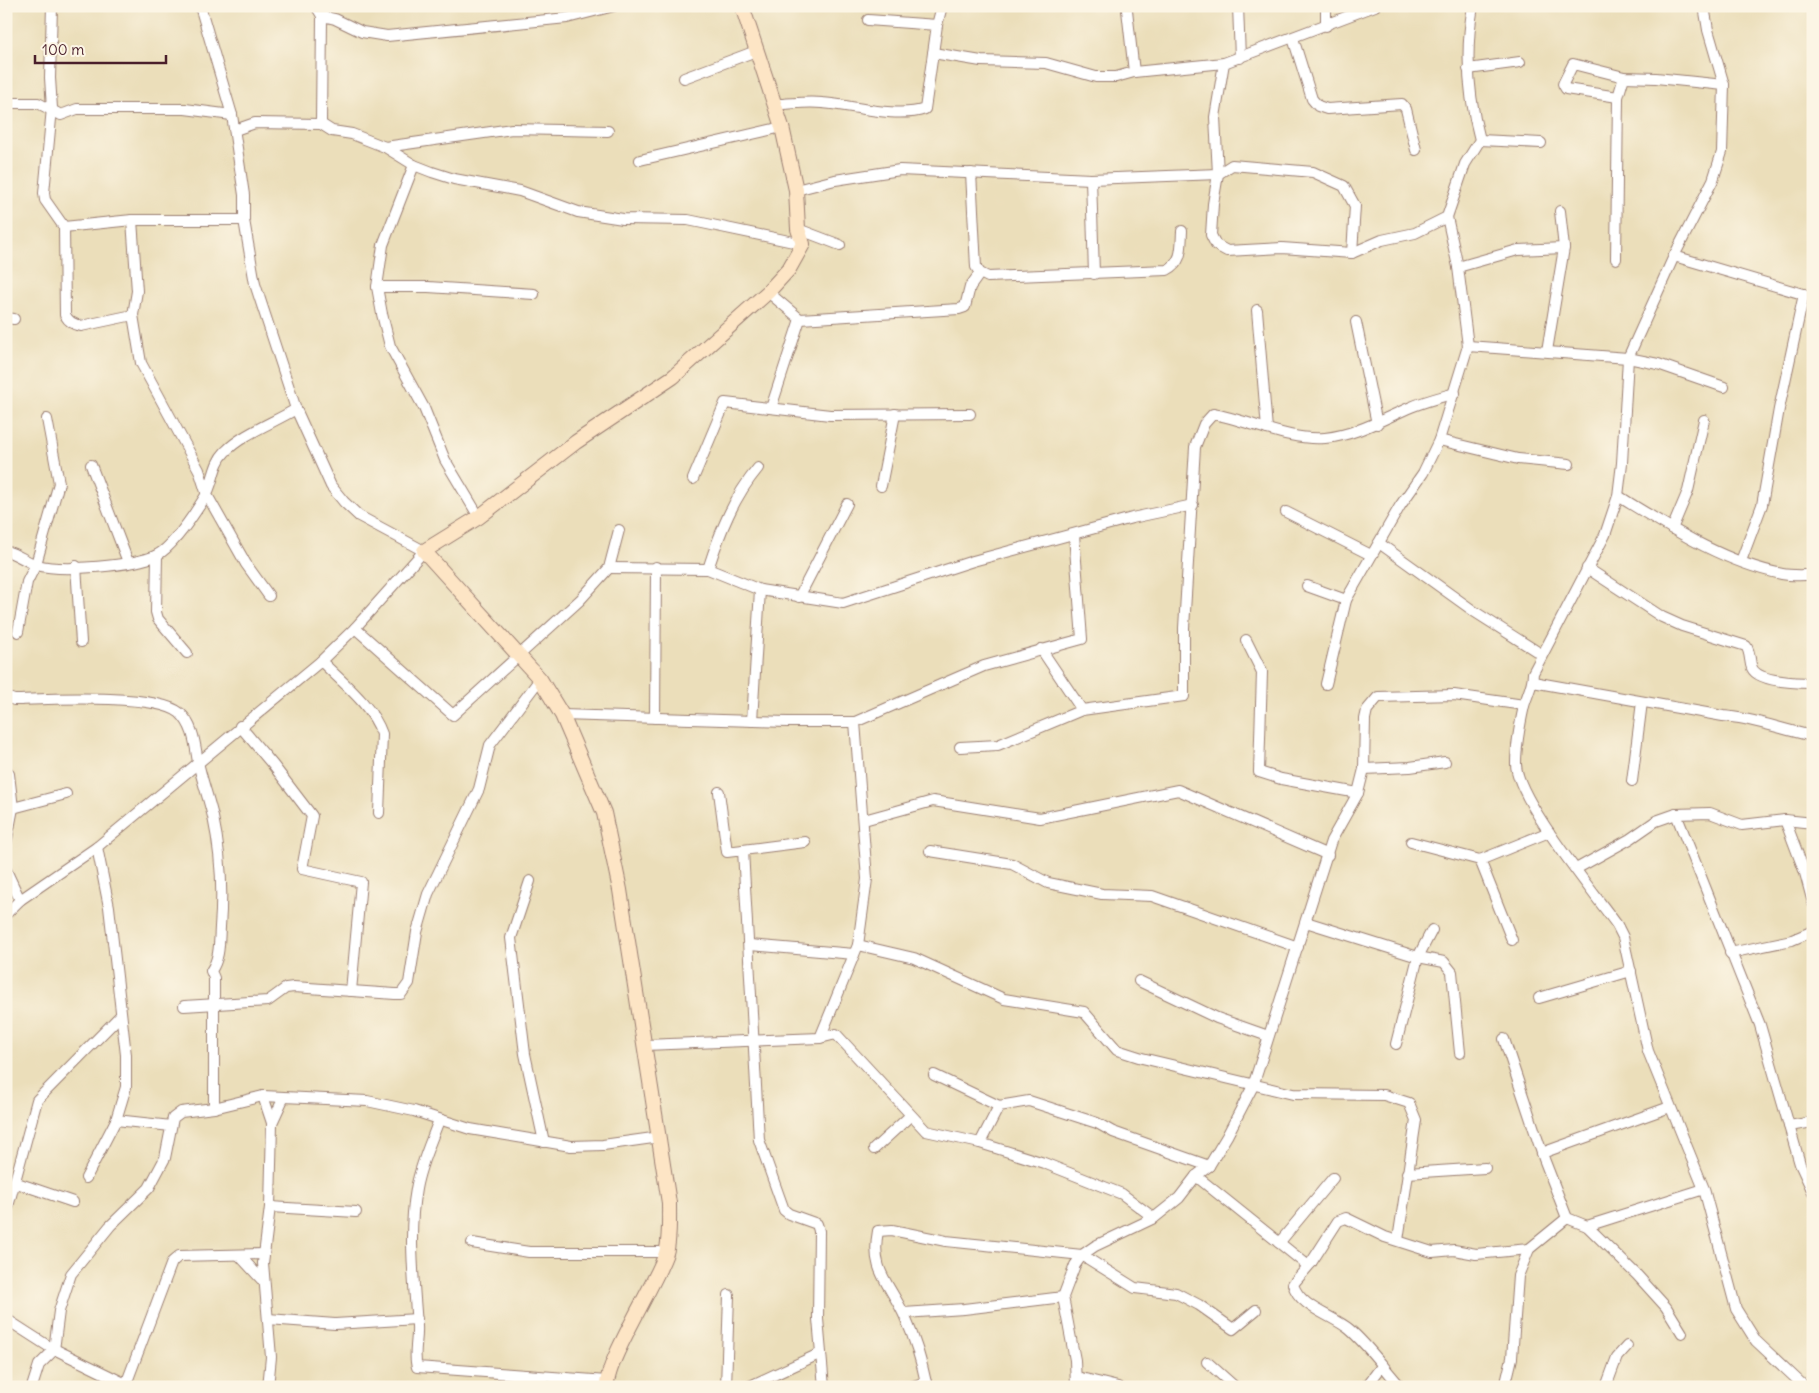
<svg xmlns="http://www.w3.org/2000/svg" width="1819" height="1393" viewBox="0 0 1819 1393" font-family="Delius,sans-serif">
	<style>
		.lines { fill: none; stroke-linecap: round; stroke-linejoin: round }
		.street-casing { stroke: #9a7e72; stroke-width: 12 }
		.secondary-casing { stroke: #9a7e72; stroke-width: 16 }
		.street { stroke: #fff; stroke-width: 10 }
		.secondary { stroke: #fde5c5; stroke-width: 14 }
	</style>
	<rect width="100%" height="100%" fill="#fcf5e5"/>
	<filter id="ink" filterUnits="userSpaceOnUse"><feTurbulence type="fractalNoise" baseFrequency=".02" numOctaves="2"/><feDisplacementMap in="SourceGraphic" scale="10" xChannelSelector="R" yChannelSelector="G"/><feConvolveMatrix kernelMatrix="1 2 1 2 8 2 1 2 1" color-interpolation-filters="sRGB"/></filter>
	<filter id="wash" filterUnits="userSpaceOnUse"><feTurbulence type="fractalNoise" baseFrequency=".0096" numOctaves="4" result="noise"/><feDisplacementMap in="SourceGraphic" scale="20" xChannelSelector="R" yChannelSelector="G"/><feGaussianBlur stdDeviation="1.12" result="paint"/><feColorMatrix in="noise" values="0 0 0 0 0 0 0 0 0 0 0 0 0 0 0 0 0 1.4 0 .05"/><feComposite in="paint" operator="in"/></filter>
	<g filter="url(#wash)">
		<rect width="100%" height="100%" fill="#ebdeba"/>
	</g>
	<g filter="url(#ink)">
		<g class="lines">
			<defs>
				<g id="street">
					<polyline points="52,6 50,78 52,108 44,193 45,200 64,227 132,220 244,220"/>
					<polyline points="316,6 322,16 321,124"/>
					<polyline points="1238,6 1240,58"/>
					<polyline points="1326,6 1326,26"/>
					<path d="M1704,6L1708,30L1724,85L1722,152L1713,180L1674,256L1628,358L1622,463L1618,496L1605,535L1533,673C1533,685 1527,695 1524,706C1520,724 1516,745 1516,763C1515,797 1595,894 1617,925L1623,937L1648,1051L1704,1189L1736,1309L1756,1341L1805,1387"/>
					<polyline points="1127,10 1134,72"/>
					<polyline points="322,16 335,19 362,32 387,36 567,18 614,6"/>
					<polyline points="868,20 937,25"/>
					<polyline points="1293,38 1312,99 1318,106 1327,109 1402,104 1406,109 1416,150"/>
					<polyline points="933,53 981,61 1046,63 1096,77 1116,77 1134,72 1224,63 1375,6"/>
					<path d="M1224,63L1215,117L1218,174L1213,204L1211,235L1216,245L1227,251L1282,248L1352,253L1382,240L1415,233L1447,217L1465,164L1480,140C1468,96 1465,51 1473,6"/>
					<polyline points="1468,69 1520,62"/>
					<polyline points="684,78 756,51"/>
					<polyline points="1618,97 1566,89 1563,84 1573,64 1624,77 1656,78 1724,85"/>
					<polyline points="6,103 38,103 61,115 77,109 185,109 232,115"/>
					<path d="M775,104C791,104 807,101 822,103C851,105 897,119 925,109L937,25L942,6"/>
					<polyline points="235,130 255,123 321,124 332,131 352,134 385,147 414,165 432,172 454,179 520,191 578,212 623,219 688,220 803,244"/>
					<polyline points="1480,140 1541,143"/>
					<polyline points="385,147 512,129 608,131"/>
					<polyline points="640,160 782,127"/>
					<polyline points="414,165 383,245 377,287 382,314 390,346 424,408 445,460 479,517"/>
					<path d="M971,173L976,267L980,273L988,277L1167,270C1183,262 1181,247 1182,231"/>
					<polyline points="1091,179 1094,274"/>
					<polyline points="796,190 835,180 900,170 1091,179 1218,174 1232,165 1313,172 1344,186 1355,206 1352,253"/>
					<polyline points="132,220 137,291 133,315 141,363 199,470 207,495 246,564 269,596"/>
					<path d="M64,227L65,315C69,322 73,324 81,326L133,315"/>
					<polyline points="798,229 840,245"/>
					<polyline points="1674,256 1813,297"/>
					<polyline points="1616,259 1618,97 1624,77"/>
					<polyline points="1458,267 1518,250 1564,248"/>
					<polyline points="377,287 428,287 534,294"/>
					<polyline points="768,292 800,319 771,408"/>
					<polyline points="1257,310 1267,429"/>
					<polyline points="6,318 14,319"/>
					<polyline points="800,319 959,309 965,307 970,287 980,273"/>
					<polyline points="1356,322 1377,424"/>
					<polyline points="1468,346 1628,358 1658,364 1724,387"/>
					<polyline points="1547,351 1564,248 1560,211"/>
					<polyline points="1439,440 1518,459 1569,464"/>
					<polyline points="91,465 128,562"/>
					<polyline points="693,479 725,403 830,415 970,414"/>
					<polyline points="881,486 895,414"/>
					<path d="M1618,496C1669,527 1722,562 1782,574C1792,576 1803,575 1813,575"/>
					<polyline points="1286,512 1371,555"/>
					<polyline points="1672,529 1688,491 1704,420"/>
					<polyline points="1379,543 1475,612 1541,654"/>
					<path d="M6,551C17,554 27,562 37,565C62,572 134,566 157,555C174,546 195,513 205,497C214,483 213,464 225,452C242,434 275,422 296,409"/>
					<polyline points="157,555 156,612 158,619 187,653"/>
					<polyline points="1741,561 1762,505 1779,409 1804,294"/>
					<polyline points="76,566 81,642"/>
					<polyline points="609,568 708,569 760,590 843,603 973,561 1132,518 1193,505"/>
					<path d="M1587,568L1662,617L1682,626L1746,646C1751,653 1749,661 1752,668C1758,682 1799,683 1813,683"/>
					<path d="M708,569C720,532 733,498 758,468"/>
					<polyline points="1307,586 1346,600"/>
					<polyline points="799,597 847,504"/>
					<polyline points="355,628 453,715 580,600 609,568 619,530"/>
					<polyline points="18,632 27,582 36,564 59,483 47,419"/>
					<polyline points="1246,640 1262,672 1259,772 1281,779 1358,793"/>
					<polyline points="1041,649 1082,710"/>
					<path d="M321,661C342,682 372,705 382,734L379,813"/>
					<path d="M1533,682L1723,716C1754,718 1782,730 1813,736"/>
					<polyline points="1326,684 1346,600 1400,506 1423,473 1439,440 1468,346 1458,267 1447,217"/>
					<path d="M6,697L14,700C47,699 157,693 180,713C194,726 195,745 198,762C202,781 209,799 213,817C221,854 223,890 220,927C219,943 220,958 211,971L214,978V1108"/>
					<polyline points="562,715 787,722 855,722 984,666 1082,639 1074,535"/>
					<polyline points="655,718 656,567"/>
					<polyline points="752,721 760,590"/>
					<polyline points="240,726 273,765 312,816 302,869 361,882 351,991"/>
					<path d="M960,747L998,745L1082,710L1184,696V628L1195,447L1204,424L1213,414C1249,420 1287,441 1325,438C1356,435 1383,419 1411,407C1425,401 1441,397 1455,393"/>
					<polyline points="1364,769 1410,767 1445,762"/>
					<polyline points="6,770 9,774 13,808"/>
					<polyline points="1632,781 1642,702"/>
					<polyline points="719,792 727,852 743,850 759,1140 784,1210 789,1214 817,1224 819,1231 818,1319 824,1387"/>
					<polyline points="1676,814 1760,1025 1800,1164 1813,1192"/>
					<polyline points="864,820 933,801 1040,818 1178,790 1328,855"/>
					<polyline points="1785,820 1805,873 1813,903"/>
					<polyline points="1411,842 1480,860 1549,832"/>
					<polyline points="6,844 13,808 66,794"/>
					<polyline points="743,850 805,842"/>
					<polyline points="930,851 1012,864 1048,883 1102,894 1152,896 1298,947"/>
					<polyline points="1480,860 1512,940"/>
					<polyline points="1576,869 1630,839 1656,821 1676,814 1710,813 1742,825 1785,820 1813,823"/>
					<polyline points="6,870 20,900"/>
					<polyline points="530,881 511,938 525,1054 544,1142"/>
					<polyline points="6,914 20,900 97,847 321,661 355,628 424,551 359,516 344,502 331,486 296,409 255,284 244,220 244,195 232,115 200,6"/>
					<polyline points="1306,922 1418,957 1444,962 1452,972 1460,1053"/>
					<polyline points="750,945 854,954"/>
					<polyline points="858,945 914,958 1004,999 1084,1012 1117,1050 1142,1058 1293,1094 1384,1095 1409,1103 1416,1120 1398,1240"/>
					<polyline points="1730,953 1792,940 1813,931"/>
					<polyline points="1139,981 1217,1018 1268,1036"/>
					<polyline points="1539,998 1631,971"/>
					<polyline points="184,1006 268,1001 286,988 294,987 395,994 401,994 409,983 417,932 428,894 479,789 490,745 540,679"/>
					<polyline points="820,1038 858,945 867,879 855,722"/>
					<polyline points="1504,1039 1544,1159 1567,1218"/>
					<polyline points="1396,1044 1418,957 1432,930"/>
					<polyline points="645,1045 820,1038 836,1034 926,1131 980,1143 1044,1163 1122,1194 1154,1218"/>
					<polyline points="934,1075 999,1106"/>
					<polyline points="263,1096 272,1123 270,1207 263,1263 271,1357 268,1387"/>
					<polyline points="116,1120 171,1126"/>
					<path d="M439,1120C431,1142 420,1165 416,1189C408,1233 414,1281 417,1326C418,1340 413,1354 417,1367L607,1381"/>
					<polyline points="272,1123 283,1099"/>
					<polyline points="1789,1126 1813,1122"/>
					<polyline points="980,1143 999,1106 1029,1101 1097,1123 1113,1132 1209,1166"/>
					<polyline points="874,1149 910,1116"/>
					<polyline points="1542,1153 1670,1107"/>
					<polyline points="1407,1173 1485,1168"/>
					<polyline points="1196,1176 1307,1265 1311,1263 1338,1221 1346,1218 1385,1237 1432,1252 1454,1250 1476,1254 1529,1249"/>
					<polyline points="86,1178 116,1120 126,1087 126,1055 109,907 97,847"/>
					<polyline points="14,1182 73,1202"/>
					<polyline points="270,1207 356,1212"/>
					<polyline points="6,1214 37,1100 120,1016"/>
					<polyline points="1587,1226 1704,1189"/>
					<polyline points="472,1243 529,1252 666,1252"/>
					<polyline points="1279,1243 1333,1178"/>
					<polyline points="239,1255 263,1281"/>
					<path d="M1311,1263L1293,1284C1299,1307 1332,1315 1349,1329C1369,1346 1383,1367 1401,1387"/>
					<polyline points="904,1313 964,1309 1063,1297"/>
					<polyline points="6,1319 48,1346 130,1386"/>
					<polyline points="268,1319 335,1324 417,1319"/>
					<polyline points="1207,1362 1235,1387"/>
					<polyline points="1077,1377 1118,1387"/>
					<polyline points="32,1387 39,1365 54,1350 59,1311 71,1274 110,1226 149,1188 165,1158 173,1118 181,1112 214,1108 263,1096 367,1101 414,1111 470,1129 571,1146 603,1145 660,1137"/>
					<polyline points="125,1387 172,1262 179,1256 264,1254"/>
					<polyline points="726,1387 729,1295"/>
					<polyline points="748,1387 819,1354"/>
					<polyline points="911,1387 926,1382"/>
					<path d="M927,1387C922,1363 915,1339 905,1317C890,1283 870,1272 878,1231L892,1230L946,1241L1082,1255L1135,1288L1176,1293L1199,1305L1233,1329L1256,1310"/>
					<polyline points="1076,1387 1075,1360 1063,1297 1075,1265 1082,1255 1095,1246 1154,1218 1179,1198 1196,1176 1209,1166 1227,1136 1253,1086 1331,841 1358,793 1364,769 1365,719 1367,710 1378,697 1454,695 1524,705"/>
					<polyline points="1366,1387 1382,1366"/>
					<polyline points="1505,1387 1512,1358 1518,1276 1529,1249 1567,1218 1587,1226 1637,1275 1666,1307 1682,1333"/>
					<polyline points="1606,1387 1617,1357 1627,1346"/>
				</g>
				<path id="secondary" d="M607,1387C605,1362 657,1282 666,1253C670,1240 669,1216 669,1203L620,890L604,813L562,715L540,679L424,551L479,517L576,442L673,377L768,292L789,269L803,244L798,229L796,190L782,127L742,6"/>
			</defs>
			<use href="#street" class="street-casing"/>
			<use href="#secondary" class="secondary-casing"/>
			<use href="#street" class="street"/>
			<use href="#secondary" class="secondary"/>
		</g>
	</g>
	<rect width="1819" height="1393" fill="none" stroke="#fcf5e5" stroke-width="25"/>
	<path d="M35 55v8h131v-8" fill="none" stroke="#4a1f2b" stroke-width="2.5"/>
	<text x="42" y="55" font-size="15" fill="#4a1f2b" stroke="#fcf5e5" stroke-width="4" paint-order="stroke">100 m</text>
</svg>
